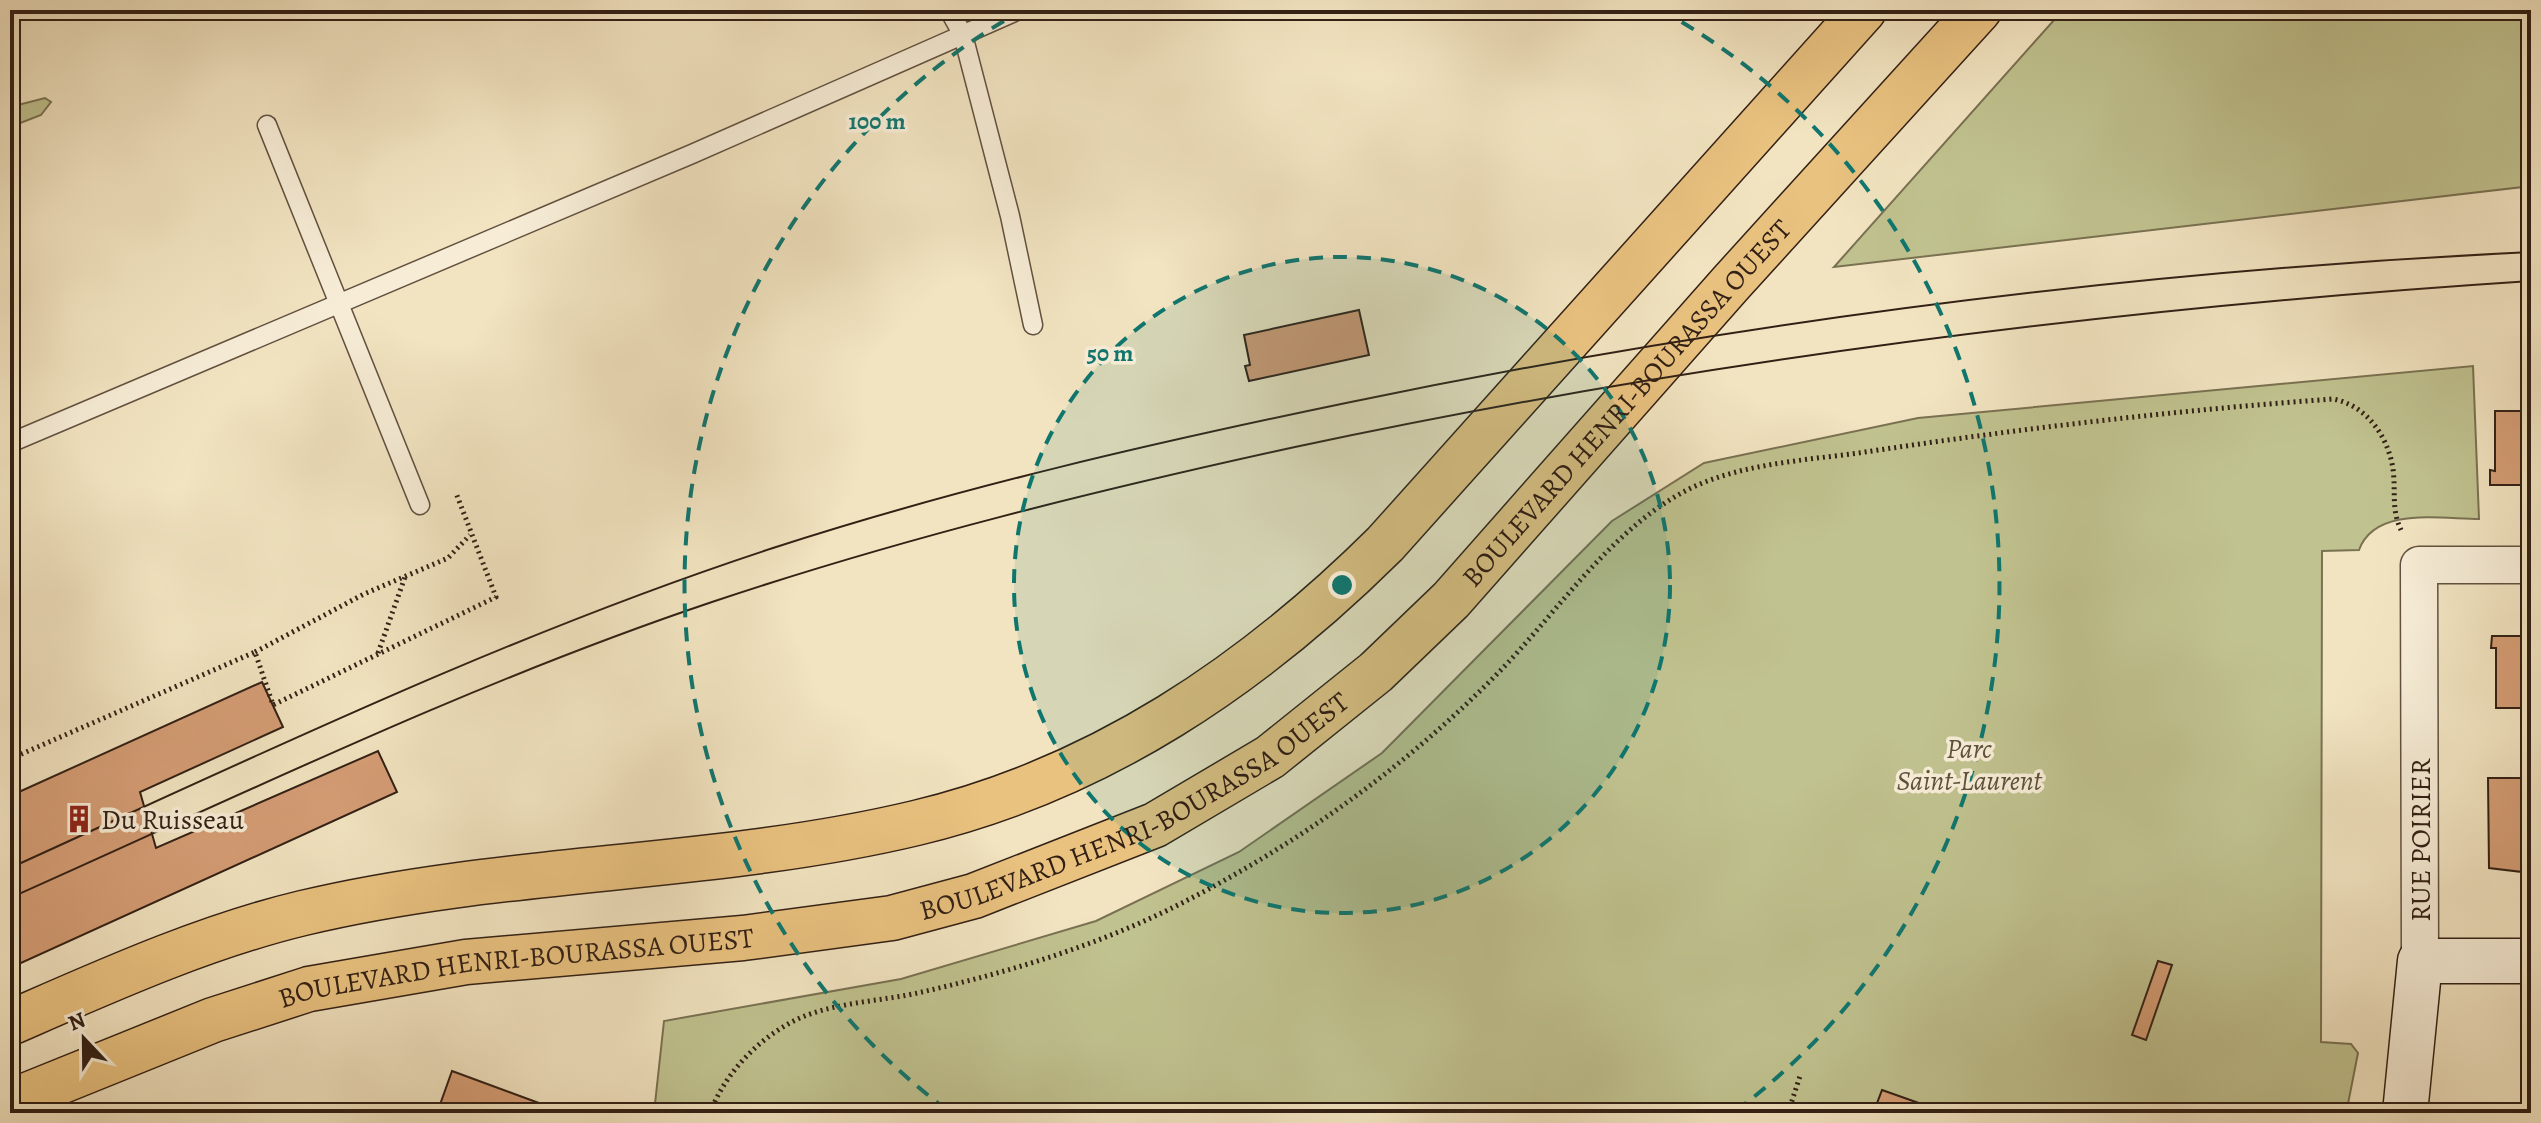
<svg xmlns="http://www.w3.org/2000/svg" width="2541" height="1123" viewBox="0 0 2541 1123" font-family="Alegreya,serif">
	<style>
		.green { fill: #c0c28f; stroke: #797152; stroke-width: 2 }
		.building { fill: #d59d75; stroke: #322015; stroke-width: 2 }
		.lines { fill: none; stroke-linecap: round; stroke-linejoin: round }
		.lane-casing { stroke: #625140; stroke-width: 21 }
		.street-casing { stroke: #625140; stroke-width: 39 }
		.secondary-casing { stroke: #322015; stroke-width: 47 }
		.primary-casing { stroke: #322015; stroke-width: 47 }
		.path { stroke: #322015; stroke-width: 5; stroke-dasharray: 2 4; stroke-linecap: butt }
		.lane { stroke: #f7edd7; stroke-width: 18 }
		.street { stroke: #f7edd7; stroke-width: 36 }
		.secondary { stroke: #f7edd7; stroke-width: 44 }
		.primary { stroke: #e9c280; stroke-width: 44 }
		.tram { stroke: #322015; stroke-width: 2 }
		.ring { fill: none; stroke: #0f766e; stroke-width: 4; stroke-dasharray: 14 10 }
		.labels { text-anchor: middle; stroke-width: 7; stroke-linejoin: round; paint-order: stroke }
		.street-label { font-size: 28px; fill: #322015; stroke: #f7edd7 }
		.park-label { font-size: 28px; font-style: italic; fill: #5d513a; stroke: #f7edd7 }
		.poi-label { font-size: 28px; fill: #322015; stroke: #f7edd7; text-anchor: start }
		.centre { fill: #0f766e; stroke: #f7edd7; stroke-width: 4 }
		.ring-label { font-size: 24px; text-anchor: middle; font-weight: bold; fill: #0f766e; stroke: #f7edd7; stroke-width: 7; stroke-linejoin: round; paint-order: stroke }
	</style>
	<rect width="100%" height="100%" fill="#f2e4c1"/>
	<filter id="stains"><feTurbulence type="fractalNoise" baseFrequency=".0025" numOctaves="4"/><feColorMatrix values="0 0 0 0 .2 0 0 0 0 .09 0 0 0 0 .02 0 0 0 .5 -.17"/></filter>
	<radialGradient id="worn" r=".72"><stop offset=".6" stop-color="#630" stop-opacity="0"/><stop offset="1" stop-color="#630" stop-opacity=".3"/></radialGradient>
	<g class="green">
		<polygon points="2063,10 2531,10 2531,186 1834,267"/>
		<polygon points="45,98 51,102 41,115 10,127 10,107"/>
		<path d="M2473,366L2479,519C2441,519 2375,506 2359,550L2322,551L2321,1042L2351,1044L2358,1053L2347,1109L2339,1108L2338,1113H654L664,1021L901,979L1096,921L1239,852L1382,753L1612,521L1704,463L1918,418Z"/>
	</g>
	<g class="building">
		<polygon points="1359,310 1369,355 1249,381 1245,366 1250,365 1244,335"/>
		<polygon points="2495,411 2531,411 2531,485 2490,485 2490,470 2495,471"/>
		<polygon points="2492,636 2531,636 2531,708 2496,708 2496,648 2491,648"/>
		<polygon points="262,682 283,727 140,792 156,848 378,751 397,792 10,968 10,796"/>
		<polygon points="2488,778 2531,778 2531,873 2489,868"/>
		<polygon points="2158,961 2172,965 2146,1040 2132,1035"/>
		<polygon points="452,1071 566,1113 437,1113"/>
		<polygon points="1882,1090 1947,1113 1897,1113 1876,1106"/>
	</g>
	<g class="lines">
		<defs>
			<g id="lane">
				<polyline points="949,10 963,35 1010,216 1033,325"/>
				<polyline points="267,125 420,505"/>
				<polyline points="10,443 692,154 1019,10"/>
			</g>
			<polyline id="street" points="2420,961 2419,565 2531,565"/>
			<polyline id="secondary" points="2405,1113 2420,961 2531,961"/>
			<g id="primary">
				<path d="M10,1023C104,982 203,937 303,913C504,865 715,871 916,823C1100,779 1253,675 1385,544L1864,10"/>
				<path id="s1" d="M10,1102L213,1020L309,989L466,962L743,938L892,918L974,896L1155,825L1270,757L1376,672L1451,600L1731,283L1979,10"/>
			</g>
		</defs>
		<use href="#lane" class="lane-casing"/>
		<use href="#street" class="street-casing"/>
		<use href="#secondary" class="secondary-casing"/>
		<use href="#primary" class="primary-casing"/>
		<g class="path">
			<polyline points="255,652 364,594 448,558 470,535"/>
			<polyline points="378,653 405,577"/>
			<polyline points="10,759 255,652 273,705 496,597 456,493"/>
			<path d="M710,1113C724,1076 753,1044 788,1024C826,1002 880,1002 922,992C1009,972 1096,946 1176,906C1295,846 1405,768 1498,673C1558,612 1612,527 1691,488C1746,462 1813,460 1872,451C2025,428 2179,410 2333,399C2366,405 2388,436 2393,469C2396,492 2391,509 2401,530"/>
			<polyline points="1788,1113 1801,1073"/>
		</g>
		<use href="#lane" class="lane"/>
		<use href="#street" class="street"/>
		<use href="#secondary" class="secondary"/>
		<use href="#primary" class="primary"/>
		<g class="tram">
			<path d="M10,868C261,754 510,634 773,548C961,487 1153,443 1346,403C1736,322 2133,271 2531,252"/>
			<path d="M10,898C241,795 471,683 712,602C903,538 1098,490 1295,447C1703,360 2115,308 2531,281"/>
		</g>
	</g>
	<circle cx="1342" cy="585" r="328" fill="#0f766e" fill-opacity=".12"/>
	<g class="ring">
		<circle cx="1342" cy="585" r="328"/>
		<path d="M947 1110A657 657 0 0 1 1023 10M1661 10A657 657 0 0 1 1737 1110"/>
	</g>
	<defs>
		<symbol id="building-bare" viewBox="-9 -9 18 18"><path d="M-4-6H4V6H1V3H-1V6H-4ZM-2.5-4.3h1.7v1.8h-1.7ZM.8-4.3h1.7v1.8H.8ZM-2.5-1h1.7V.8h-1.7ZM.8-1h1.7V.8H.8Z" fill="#8f2418" stroke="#f7edd7" stroke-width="2.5" paint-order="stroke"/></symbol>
	</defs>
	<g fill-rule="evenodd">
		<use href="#building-bare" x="59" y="799" width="40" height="40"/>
	</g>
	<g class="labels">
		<g class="street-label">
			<text dy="10" stroke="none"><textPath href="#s1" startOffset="1824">BOULEVARD HENRI-BOURASSA OUEST</textPath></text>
			<text dy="10" stroke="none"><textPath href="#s1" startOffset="1176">BOULEVARD HENRI-BOURASSA OUEST</textPath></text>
			<text transform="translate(2420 840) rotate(-90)" y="10">RUE POIRIER</text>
			<text dy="10" stroke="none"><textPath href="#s1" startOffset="528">BOULEVARD HENRI-BOURASSA OUEST</textPath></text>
		</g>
		<g class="park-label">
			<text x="1969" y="758">Parc<tspan x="1969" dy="32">Saint-Laurent</tspan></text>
		</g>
		<g class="poi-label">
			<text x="101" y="829">Du Ruisseau</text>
		</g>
	</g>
	<circle cx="1342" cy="585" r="12" class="centre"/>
	<g class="ring-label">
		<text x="877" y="129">100 m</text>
		<text x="1110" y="361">50 m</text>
	</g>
	<rect width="2541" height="1123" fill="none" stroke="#f2e4c1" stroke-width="40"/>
	<rect x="12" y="12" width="2517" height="1099" fill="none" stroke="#322015" stroke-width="4"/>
	<rect x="20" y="20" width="2501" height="1083" fill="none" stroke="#322015" stroke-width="2"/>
	<g transform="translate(84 1039) rotate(338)" stroke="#f7edd7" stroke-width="6" paint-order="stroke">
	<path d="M0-6L14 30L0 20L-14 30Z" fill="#322015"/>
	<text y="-12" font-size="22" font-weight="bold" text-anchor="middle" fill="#322015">N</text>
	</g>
	<rect width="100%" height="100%" filter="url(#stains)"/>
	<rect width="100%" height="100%" fill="url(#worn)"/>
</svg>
